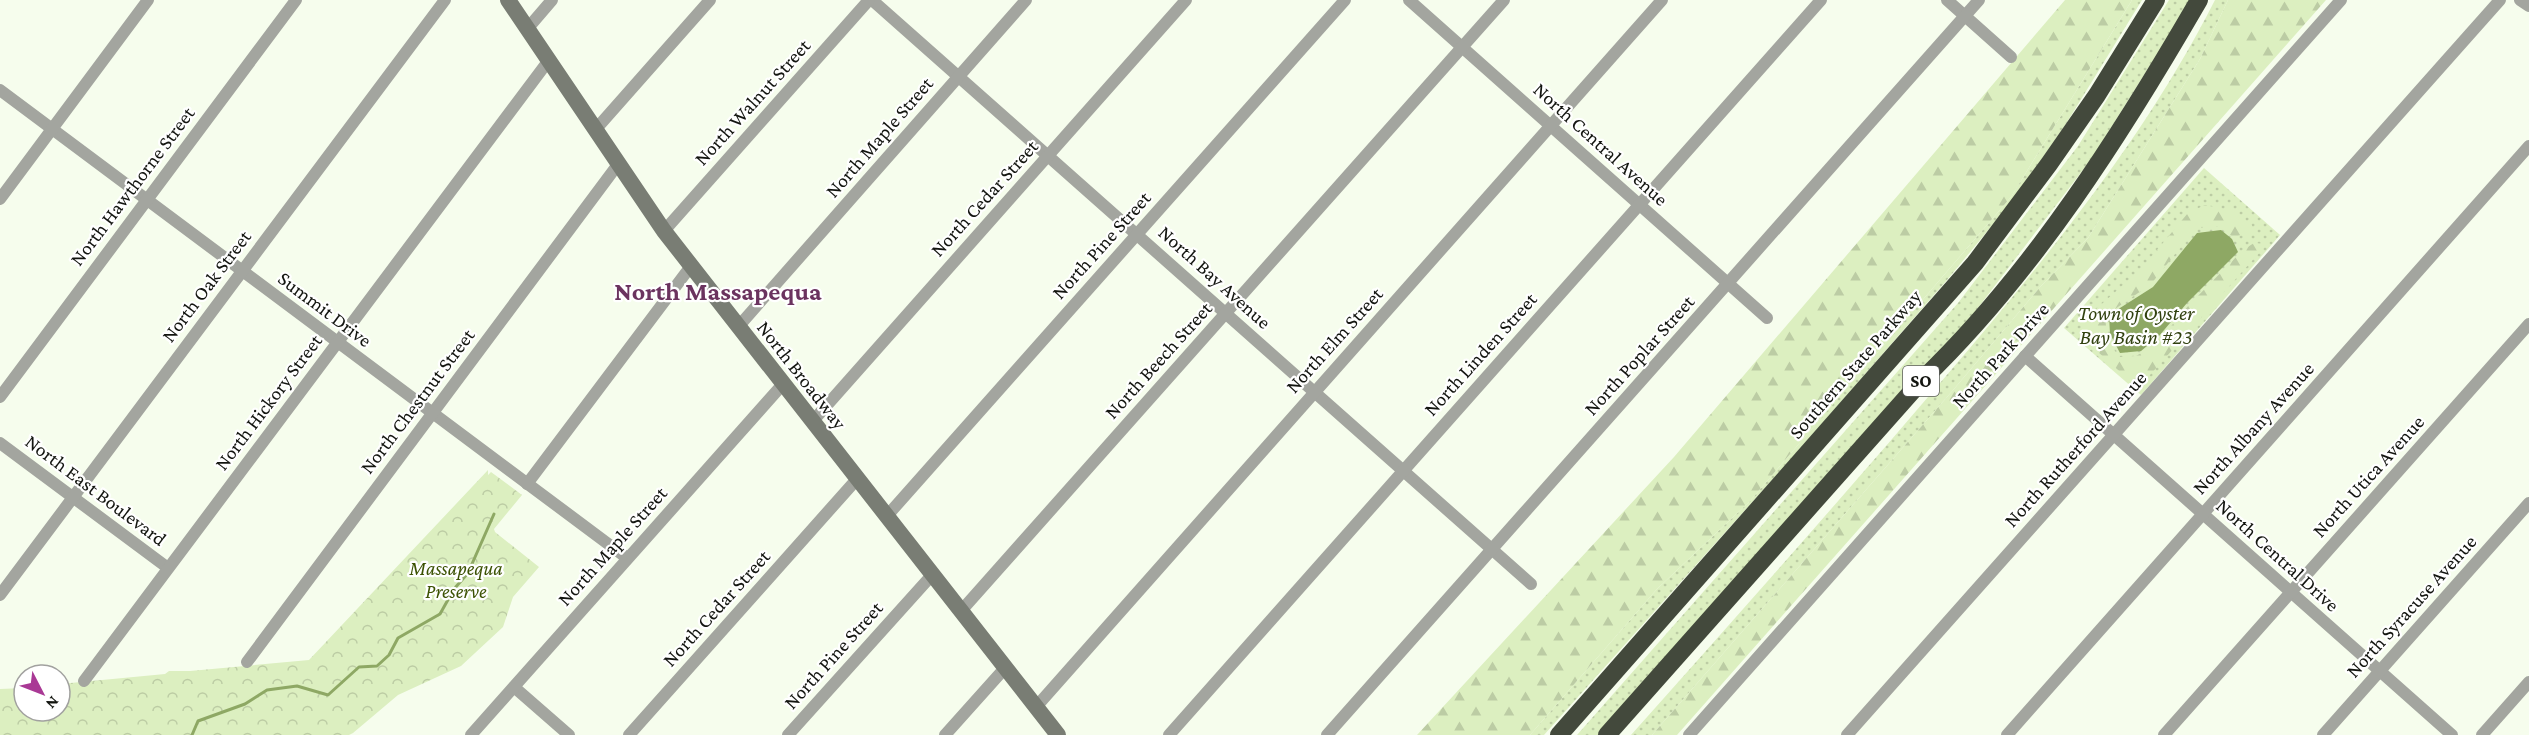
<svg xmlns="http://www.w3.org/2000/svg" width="2529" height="735" viewBox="0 0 2529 735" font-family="'Crimson Pro',serif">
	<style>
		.grass { fill: url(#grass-dots) }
		.forest { fill: url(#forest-firs) }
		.park { fill: url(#park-crowns) }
		.water { fill: #8ea864 }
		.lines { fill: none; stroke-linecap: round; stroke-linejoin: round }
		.stream { stroke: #8ea864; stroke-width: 3 }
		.minor { stroke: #a3a59f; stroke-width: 12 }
		.secondary { stroke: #797d74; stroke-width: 16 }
		.motorway { stroke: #43493c; stroke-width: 18 }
		.labels { text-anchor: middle; stroke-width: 4.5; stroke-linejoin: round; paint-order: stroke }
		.shield { fill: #fff; stroke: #5a5b58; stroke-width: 1.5 }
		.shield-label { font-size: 18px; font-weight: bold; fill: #131510 }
		.street-label { font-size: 20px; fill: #131510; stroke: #fff }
		.park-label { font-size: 20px; font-style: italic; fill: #3c5203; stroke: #fff }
		.water-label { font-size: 21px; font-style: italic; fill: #31410f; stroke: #fff }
		.district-label { font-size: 26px; font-weight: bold; fill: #6b335f; stroke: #fff }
	</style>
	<defs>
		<pattern id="grass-dots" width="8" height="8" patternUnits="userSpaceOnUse" patternTransform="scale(1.5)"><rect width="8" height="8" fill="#dcefc0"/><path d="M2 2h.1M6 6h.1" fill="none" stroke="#bccca4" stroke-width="1.8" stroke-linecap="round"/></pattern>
		<pattern id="forest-firs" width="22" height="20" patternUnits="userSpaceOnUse" patternTransform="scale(1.5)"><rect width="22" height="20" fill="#dcefc0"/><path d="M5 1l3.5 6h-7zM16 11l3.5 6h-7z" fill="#bccca4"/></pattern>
		<pattern id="park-crowns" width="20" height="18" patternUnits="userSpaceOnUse" patternTransform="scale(1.5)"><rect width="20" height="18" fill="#dcefc0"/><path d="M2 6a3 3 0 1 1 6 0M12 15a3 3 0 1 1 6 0" fill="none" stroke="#bccca4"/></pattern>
	</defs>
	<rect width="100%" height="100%" fill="#f6fded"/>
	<g class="grass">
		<polygon points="2132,0 2142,0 2064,127 2013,200 1947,280 1805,443 1544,735 1530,735 1657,589 1749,502 2011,197"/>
		<polygon points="2169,0 2191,0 2092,158 1971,317 1598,735 1577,735 1958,303 2078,146"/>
		<path d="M2215,0H2228L2200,59L2088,238L2041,286L1954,389L1652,735H1631C1737,616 1843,497 1946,376C2046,259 2145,138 2215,0Z"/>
		<polygon points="2204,168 2280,235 2141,395 2064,328"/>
	</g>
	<g class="forest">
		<polygon points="2065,0 2132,0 2011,197 1749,502 1657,589 1530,735 1417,735 1674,457"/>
		<polygon points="2228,0 2326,0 1677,735 1652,735 1954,389 2041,286 2088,238 2200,59"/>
		<path d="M2205,205L2233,211L2252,225L2251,233L2233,237L2217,226L2200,228L2192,233L2151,284L2105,316C2106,331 2109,346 2120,357L2136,356L2155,345L2189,305L2243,250L2254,243L2267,244L2141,385L2137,387L2078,334L2086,318L2141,269L2188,213Z"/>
	</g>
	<polygon class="park" points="488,470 488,475 491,472 522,495 494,529 495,532 539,567 513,597 503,627 461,666 398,695 353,733 349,735 0,735 0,689 24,688 24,711 60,711 60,684 165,674 169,671 190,671 309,660"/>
	<polygon class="water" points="2221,230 2232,239 2238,252 2187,303 2159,336 2141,351 2120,353 2110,334 2109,315 2153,287 2197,233"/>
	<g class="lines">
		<polyline class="stream" points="192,735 198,721 245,704 267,690 297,686 328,695 359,667 377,666 389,655 398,638 440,614 454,589 468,573 494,514"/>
		<g class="minor">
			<polyline points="872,0 1531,584"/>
			<polyline points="1409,0 1767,318"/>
			<polyline points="1947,0 2011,57"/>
			<polyline points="2520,0 2529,6"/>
			<polyline points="528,28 552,0"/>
			<polyline points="0,90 627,558"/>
			<polyline points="596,129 710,0"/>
			<polyline points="0,199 148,0"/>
			<polyline points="664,231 869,0"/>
			<polyline points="738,327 1026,0"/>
			<polyline points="2025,356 2452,735"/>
			<polyline points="0,397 296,0"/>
			<polyline points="812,422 1186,0"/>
			<polyline points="0,443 168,568"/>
			<polyline points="527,484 691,266"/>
			<polyline points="886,517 1345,0"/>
			<polyline points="0,595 445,0"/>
			<polyline points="961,611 1504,0"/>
			<polyline points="247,662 619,163"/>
			<polyline points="84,681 549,60"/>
			<polyline points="514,687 569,735"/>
			<polyline points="1036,707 1662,0"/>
			<polyline points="471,735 783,384"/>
			<polyline points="629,735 857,479"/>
			<polyline points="788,735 932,575"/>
			<polyline points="945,735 1005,668"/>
			<polyline points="1169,735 1821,0"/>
			<polyline points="1327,735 1979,0"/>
			<polyline points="1689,735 2341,0"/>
			<polyline points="1847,735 2500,0"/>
			<polyline points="2007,735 2529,146"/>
			<polyline points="2164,735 2529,324"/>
			<polyline points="2323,735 2529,503"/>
			<polyline points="2482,735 2529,682"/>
		</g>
		<polyline class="secondary" points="508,0 664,231 1058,735"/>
		<g class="motorway">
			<polyline points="1559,735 1975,263 2049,164 2097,95 2156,0"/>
			<path d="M1607,735L1923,379C2034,272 2122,133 2199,0"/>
		</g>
	</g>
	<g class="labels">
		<rect class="shield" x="1903" y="366" width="36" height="30" rx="4.5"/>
		<g class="shield-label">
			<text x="1921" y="387">SO</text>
		</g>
		<g class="street-label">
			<text transform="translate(752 102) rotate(-48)" y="7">North Walnut Street</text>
			<text transform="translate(879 137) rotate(-49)" y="7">North Maple Street</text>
			<text transform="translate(1601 144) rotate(42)" y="7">North Central Avenue</text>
			<text transform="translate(132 186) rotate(-53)" y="7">North Hawthorne Street</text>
			<text transform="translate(984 198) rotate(-48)" y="7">North Cedar Street</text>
			<text transform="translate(1101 245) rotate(-48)" y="7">North Pine Street</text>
			<text transform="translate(1215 277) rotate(42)" y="7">North Bay Avenue</text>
			<text transform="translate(206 286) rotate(-53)" y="7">North Oak Street</text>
			<text transform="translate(325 309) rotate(37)" y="7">Summit Drive</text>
			<text transform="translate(1334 340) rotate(-48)" y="7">North Elm Street</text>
			<text transform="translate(1480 354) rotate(-48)" y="7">North Linden Street</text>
			<text transform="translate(1639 355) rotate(-48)" y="7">North Poplar Street</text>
			<text transform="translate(2000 355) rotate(-48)" y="7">North Park Drive</text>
			<text transform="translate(1158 360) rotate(-48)" y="7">North Beech Street</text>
			<text transform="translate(1855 364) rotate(-49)" y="7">Southern State Parkway</text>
			<text transform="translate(802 375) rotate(52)" y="7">North Broadway</text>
			<text transform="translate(417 401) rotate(-53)" y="7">North Chestnut Street</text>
			<text transform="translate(268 402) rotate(-53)" y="7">North Hickory Street</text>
			<text transform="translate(2253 428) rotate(-48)" y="7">North Albany Avenue</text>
			<text transform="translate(2075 449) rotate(-48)" y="7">North Rutherford Avenue</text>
			<text transform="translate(2368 476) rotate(-48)" y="7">North Utica Avenue</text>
			<text transform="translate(96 490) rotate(37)" y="7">North East Boulevard</text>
			<text transform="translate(612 546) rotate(-48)" y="7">North Maple Street</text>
			<text transform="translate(2278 555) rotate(42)" y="7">North Central Drive</text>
			<text transform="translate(2411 606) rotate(-48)" y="7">North Syracuse Avenue</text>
			<text transform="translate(716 608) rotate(-48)" y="7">North Cedar Street</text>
			<text transform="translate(833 655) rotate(-48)" y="7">North Pine Street</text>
		</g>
		<g class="park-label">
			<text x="456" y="575">Massapequa<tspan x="456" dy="23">Preserve</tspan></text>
		</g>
		<g class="water-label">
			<text x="2136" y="320">Town of Oyster<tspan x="2136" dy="24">Bay Basin #23</tspan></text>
		</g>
		<g class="district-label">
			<text x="718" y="300">North Massapequa</text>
		</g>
	</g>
	<g transform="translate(42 693) rotate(132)"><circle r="28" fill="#ffffff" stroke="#a1a19f" stroke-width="1.5"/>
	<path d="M0-4.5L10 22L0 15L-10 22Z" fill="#a93995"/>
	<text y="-9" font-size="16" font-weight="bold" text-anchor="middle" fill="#131510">N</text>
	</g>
</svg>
